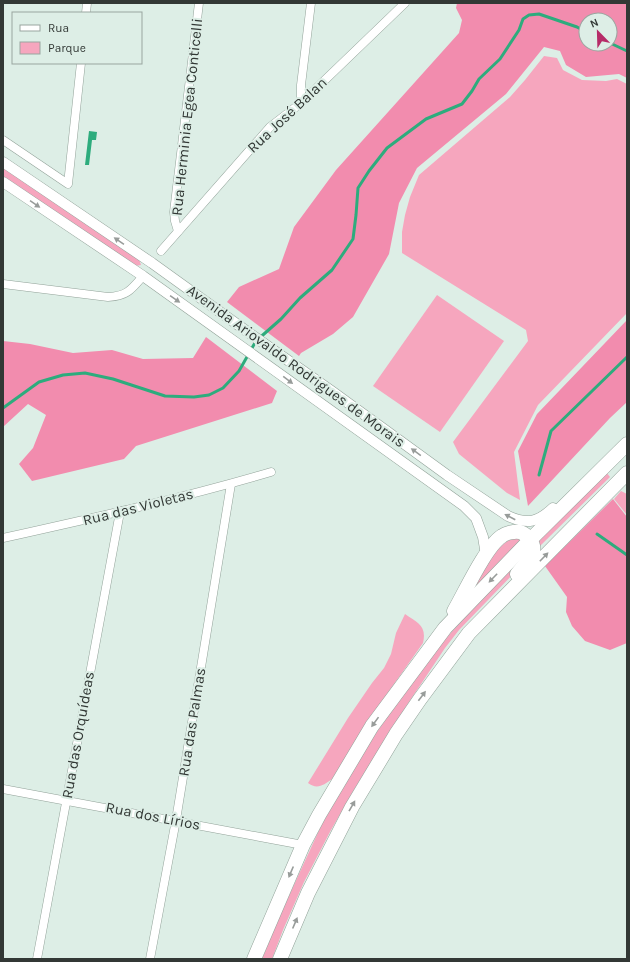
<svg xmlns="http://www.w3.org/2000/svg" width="630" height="962" viewBox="0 0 630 962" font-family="Karla,sans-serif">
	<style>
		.green { fill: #f6a6be }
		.forest { fill: #f28cae; fill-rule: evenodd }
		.water { fill: #2dac7d }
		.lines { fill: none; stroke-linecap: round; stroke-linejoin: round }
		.stream { stroke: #2dac7d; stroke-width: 3 }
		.minor-casing { stroke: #92a299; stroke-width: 9 }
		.tertiary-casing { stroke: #92a299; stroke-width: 11 }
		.trunk-casing { stroke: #92a299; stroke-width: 15 }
		.minor { stroke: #fff; stroke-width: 8 }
		.tertiary { stroke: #fff; stroke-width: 10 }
		.trunk { stroke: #fff; stroke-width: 14 }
		.oneway { fill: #989c9a }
		.labels { text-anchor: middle; stroke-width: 4; stroke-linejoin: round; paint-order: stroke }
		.street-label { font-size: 15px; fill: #323835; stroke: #ddeee6 }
	</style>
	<rect width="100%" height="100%" fill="#ddeee6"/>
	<g class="green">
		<polygon points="544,56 557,58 563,70 582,80 606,81 617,79 627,84 627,313 538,405 514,452 520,500 507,493 459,454 453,442 528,341 526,330 402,253 402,232 405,215 410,197 419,175 510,97 525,80"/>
		<polygon points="3,167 139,259 141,265 135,266 3,176"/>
		<polygon points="437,295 504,341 440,432 373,386"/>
		<polygon points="606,472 610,477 539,547 539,540"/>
		<polygon points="621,491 627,494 627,515 614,499"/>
		<path d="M512,538L520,539L523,541L470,597C481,575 490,551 512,538Z"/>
		<polygon points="525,552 517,570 459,630 445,648 409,702 355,788 331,830 304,882 283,930 272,959 262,959 276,924 321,826 347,780 376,733 436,649"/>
		<path d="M405,614C418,623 427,626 423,643L375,711L332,779C324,785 317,790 308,783L348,718L372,683L384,668L391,654L396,633Z"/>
	</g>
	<g class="forest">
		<path d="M457,3H627V78L619,74L586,77L566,65L560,51L544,47L506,94L417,168L399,203L389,254L353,317L333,334L301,353L299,356L227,302L239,287L279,269L294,227L336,170L459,33L462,20L456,8ZM586,20H610V44H586Z"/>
		<polygon points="627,320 627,402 610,418 528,506 518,451 537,414"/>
		<polygon points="206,337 277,391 272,403 136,446 124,459 32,481 19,464 33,448 46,415 28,404 3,427 3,341 30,344 73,353 112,350 143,359 193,358"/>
		<polygon points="613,499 627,517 627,643 610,650 585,641 572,626 566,612 567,597 545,566"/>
	</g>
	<polygon class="water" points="89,131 97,132 96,140 92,140 89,165 85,165"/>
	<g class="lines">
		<g class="stream">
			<polyline points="610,43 627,51"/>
			<polyline points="3,408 39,382 63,375 85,373 113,379 165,396 194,397 209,395 223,388 239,371 256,341 281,319 300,298 332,270 353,239 356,215 358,188 369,171 387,148 426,119 462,104 472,91 479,79 500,59 519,30 523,19 529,15 539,14 577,27 586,32"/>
			<polyline points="539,475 551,431 627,357"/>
			<polyline points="597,534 627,555"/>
		</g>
		<defs>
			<g id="minor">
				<polyline points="86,13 87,3"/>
				<polyline points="301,103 301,85 311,3"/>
				<polyline points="3,140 68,184 81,63"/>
				<polyline points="178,231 175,221 174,212 199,3"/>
				<polyline points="161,251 270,127 301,103 405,3"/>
				<path d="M3,284L108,297C127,296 131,290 143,276"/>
				<path d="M3,538C93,518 183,498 271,472"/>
				<polyline points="3,789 303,845"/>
				<polyline points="37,959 120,512"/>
				<polyline points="150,959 176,820 231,484"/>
			</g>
			<g id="tertiary">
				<path d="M3,162L152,263L252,335L333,392L447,475L508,516C528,525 538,522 553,508"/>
				<polyline points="3,182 143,276 464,506 476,518 483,537 486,555"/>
			</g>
			<g id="trunk">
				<path d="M454,611C464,594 486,546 502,536C506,533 514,531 520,532C527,534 535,544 533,551C531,559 522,567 517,574"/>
				<polyline points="254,959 303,845 319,815 372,726 445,628 530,540 627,444"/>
				<polyline points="280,959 308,893 352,807 396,734 420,699 469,633 627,473"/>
			</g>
		</defs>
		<use href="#minor" class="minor-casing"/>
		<use href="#tertiary" class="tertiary-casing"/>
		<use href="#trunk" class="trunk-casing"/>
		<use href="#minor" class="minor"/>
		<use href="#tertiary" class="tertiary"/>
		<use href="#trunk" class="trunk"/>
	</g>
	<defs><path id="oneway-solid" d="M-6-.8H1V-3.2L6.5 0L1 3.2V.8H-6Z"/></defs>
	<g class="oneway">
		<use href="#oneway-solid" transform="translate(35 204) rotate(34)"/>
		<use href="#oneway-solid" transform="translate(119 241) rotate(-146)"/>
		<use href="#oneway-solid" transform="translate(175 299) rotate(35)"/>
		<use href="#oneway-solid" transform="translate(288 380) rotate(37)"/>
		<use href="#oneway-solid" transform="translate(416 452) rotate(-144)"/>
		<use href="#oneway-solid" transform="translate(510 517) rotate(-152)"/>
		<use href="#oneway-solid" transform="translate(544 557) rotate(-46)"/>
		<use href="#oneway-solid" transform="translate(493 578) rotate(134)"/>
		<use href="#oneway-solid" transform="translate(422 696) rotate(-53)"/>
		<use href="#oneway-solid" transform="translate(375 722) rotate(126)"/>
		<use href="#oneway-solid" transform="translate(352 806) rotate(-60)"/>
		<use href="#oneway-solid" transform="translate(291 872) rotate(113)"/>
		<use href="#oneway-solid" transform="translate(295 923) rotate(-67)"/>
	</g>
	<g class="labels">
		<g class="street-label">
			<text transform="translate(287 115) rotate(-43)" y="5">Rua José Balan</text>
			<text transform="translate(187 117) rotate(-84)" y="5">Rua Herminia Egea Conticelli</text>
			<text transform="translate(296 366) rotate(36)" y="5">Avenida Ariovaldo Rodrigues de Morais</text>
			<text transform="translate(138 507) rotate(-14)" y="5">Rua das Violetas</text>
			<text transform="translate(192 722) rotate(-81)" y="5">Rua das Palmas</text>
			<text transform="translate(78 735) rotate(-80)" y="5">Rua das Orquídeas</text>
			<text transform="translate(153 816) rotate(11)" y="5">Rua dos Lírios</text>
		</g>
	</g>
	<rect width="630" height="962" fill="none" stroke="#323835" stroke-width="8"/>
	<rect x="12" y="12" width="130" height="52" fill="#ddeee6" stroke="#99a59f"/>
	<rect x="20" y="25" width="20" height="6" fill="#ffffff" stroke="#99a59f"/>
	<text x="48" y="32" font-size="12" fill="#323835">Rua</text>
	<rect x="20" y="42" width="20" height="12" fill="#f6a6be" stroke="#99a59f"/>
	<text x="48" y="52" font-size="12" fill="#323835">Parque</text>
	<g transform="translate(598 32) rotate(337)"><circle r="19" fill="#ddeee6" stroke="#99a59f"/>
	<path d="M0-3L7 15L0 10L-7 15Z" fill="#b62c68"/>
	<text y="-6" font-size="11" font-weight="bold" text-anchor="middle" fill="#323835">N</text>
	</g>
</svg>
